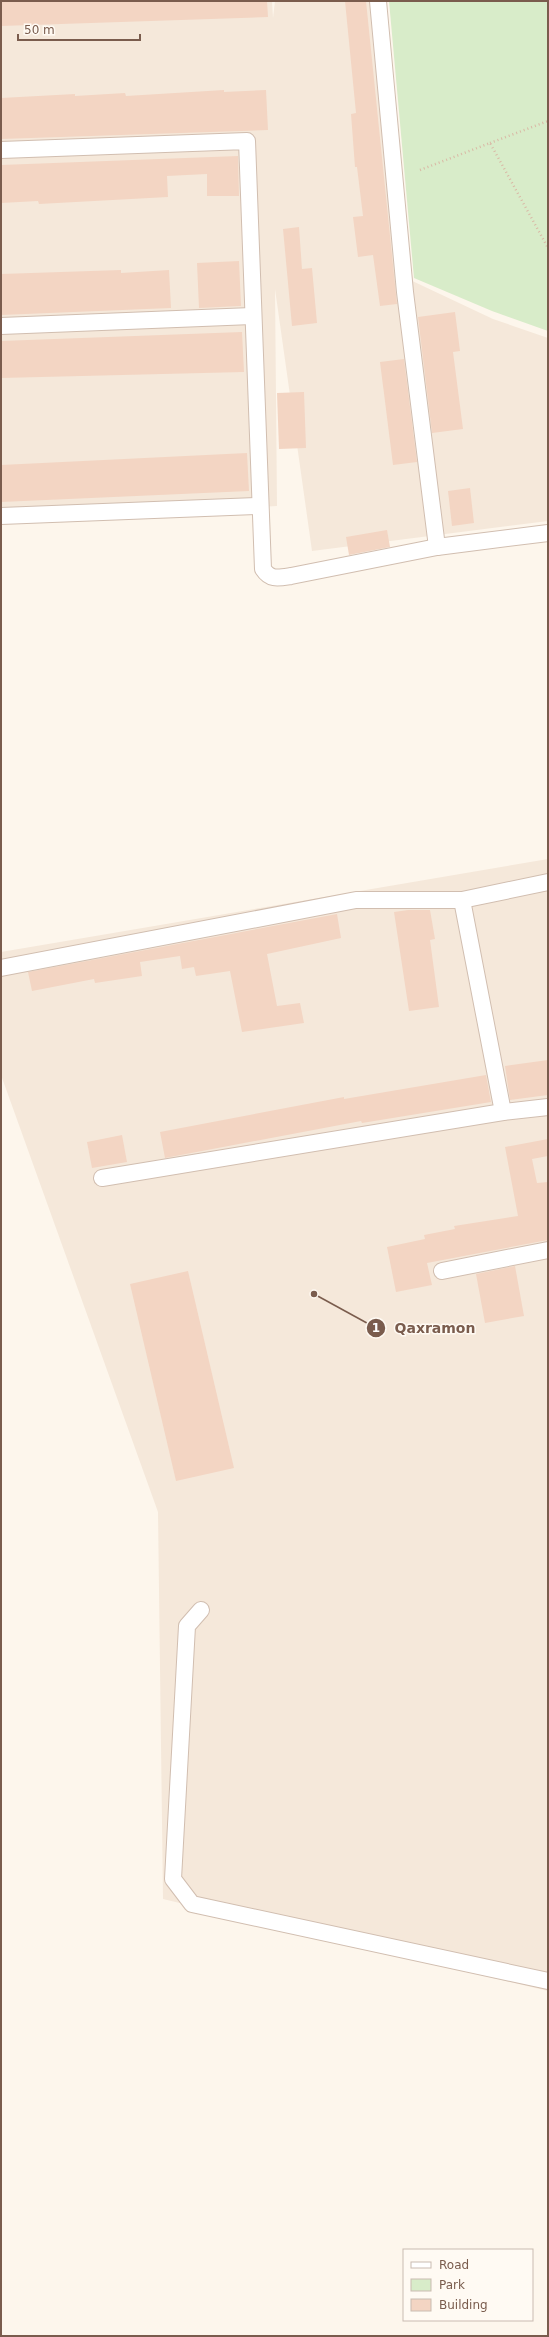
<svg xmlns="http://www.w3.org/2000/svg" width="549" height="2337" viewBox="0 0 549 2337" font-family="'DejaVu Sans',sans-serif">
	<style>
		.residential { fill: #f5e8da }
		.green { fill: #d8ecc9 }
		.building { fill: #f3d5c3 }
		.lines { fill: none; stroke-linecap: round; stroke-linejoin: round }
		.minor-casing { stroke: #d1beb0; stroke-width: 18 }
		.path { stroke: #d9b8a5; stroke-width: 2.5; stroke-dasharray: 1 3; stroke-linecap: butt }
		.minor { stroke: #fff; stroke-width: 16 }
		.leader { fill: none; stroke: #7a5c4d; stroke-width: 1.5 }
		.callout-dot { fill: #7a5c4d; stroke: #fffaf3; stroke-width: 1.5 }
		.mark-label { font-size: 12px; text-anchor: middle; font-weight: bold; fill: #fff }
		.callout-label { font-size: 14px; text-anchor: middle; font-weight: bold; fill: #7a5c4d; stroke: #fffaf3; stroke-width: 3; stroke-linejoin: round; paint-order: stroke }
	</style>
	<rect width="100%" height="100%" fill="#fdf6ec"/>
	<g class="residential">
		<polygon points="1,1 272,1 273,18 275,1 370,1 406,278 493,319 548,338 548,521 312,551 275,289 277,506 1,520"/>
		<polygon points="548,859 548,1991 163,1899 158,1512 1,1075 1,952"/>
	</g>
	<polygon class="green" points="389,1 548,1 548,331 492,311 414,278"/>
	<g class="building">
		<polygon points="1,1 267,1 268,17 1,26"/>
		<polygon points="345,1 366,1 397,304 380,306 373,255 358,257 353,217 363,216 357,167 355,167 351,114 356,113"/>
		<polygon points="224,90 224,92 266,90 268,130 1,139 1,98 75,94 75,96 125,93 126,96"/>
		<polygon points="238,156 239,196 207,196 207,174 167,176 168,197 39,204 38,201 1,203 1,165"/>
		<polygon points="299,227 302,269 312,268 317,323 292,326 283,229"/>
		<polygon points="239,261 241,306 199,308 197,263"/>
		<polygon points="121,270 121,273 169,270 171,308 1,315 1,274"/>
		<polygon points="455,312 460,351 453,352 463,429 432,433 418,317"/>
		<polygon points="242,332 244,372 1,378 1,341"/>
		<polygon points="404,359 417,462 393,465 380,362"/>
		<polygon points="304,392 306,448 279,449 277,393"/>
		<polygon points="247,453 249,491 1,502 1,465"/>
		<polygon points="470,488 474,523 452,526 448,491"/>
		<polygon points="387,530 390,547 349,555 346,537"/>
		<polygon points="408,910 430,910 435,939 430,940 439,1007 409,1011 394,912"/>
		<polygon points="337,914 341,938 267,954 277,1006 300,1003 304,1023 242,1032 230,971 196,976 194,967 182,969 180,956 140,962 142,976 95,983 94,979 32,991 28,972"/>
		<polygon points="548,1060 548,1095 510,1100 505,1066"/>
		<polygon points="486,1075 491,1102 362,1123 361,1121 165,1158 160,1132 344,1097 344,1099"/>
		<polygon points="122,1135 127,1162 92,1168 87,1142"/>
		<polygon points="548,1139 548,1156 532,1159 537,1183 548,1182 548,1240 427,1263 432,1285 396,1292 387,1247 425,1239 424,1235 455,1229 454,1226 518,1216 505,1147"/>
		<polygon points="515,1266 524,1316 485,1323 476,1274"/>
		<polygon points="188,1271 234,1468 176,1481 130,1284"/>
	</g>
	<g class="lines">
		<defs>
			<g id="minor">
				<polyline points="378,1 405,292 437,547"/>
				<path d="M1,150L247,141L263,569C270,580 278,578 291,576L437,547L548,533"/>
				<polyline points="1,326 252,316"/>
				<polyline points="1,516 259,506"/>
				<polyline points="462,900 503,1112"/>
				<polyline points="1,968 356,900 462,900 548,882"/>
				<polyline points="102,1178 503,1112 548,1107"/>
				<polyline points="442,1271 548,1250"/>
				<polyline points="201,1610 187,1626 173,1879 192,1904 548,1981"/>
			</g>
		</defs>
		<use href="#minor" class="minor-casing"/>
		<g class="path">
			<polyline points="490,143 548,121"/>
			<polyline points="420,170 490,143 548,248"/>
		</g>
		<use href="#minor" class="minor"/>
	</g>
	<path class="leader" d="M314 1294L376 1328"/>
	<g class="callout-dot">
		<circle cx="314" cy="1294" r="4"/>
		<circle cx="376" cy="1328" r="10"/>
	</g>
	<g class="mark-label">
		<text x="376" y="1332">1</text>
	</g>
	<g class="callout-label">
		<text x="435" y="1333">Qaxramon</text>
	</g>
	<rect width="549" height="2337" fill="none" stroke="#7a5c4d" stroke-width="4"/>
	<rect x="403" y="2249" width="130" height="72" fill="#fffaf3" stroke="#cabbb1"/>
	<rect x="411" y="2262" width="20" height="6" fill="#ffffff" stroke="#cabbb1"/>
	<text x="439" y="2269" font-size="12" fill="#7a5c4d">Road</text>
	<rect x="411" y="2279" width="20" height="12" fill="#d8ecc9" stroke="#cabbb1"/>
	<text x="439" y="2289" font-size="12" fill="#7a5c4d">Park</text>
	<rect x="411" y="2299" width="20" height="12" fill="#f3d5c3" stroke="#cabbb1"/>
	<text x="439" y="2309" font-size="12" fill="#7a5c4d">Building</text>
	<path d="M18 34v6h122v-6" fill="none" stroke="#7a5c4d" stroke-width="2"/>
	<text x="24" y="34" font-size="12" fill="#7a5c4d" stroke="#fffaf3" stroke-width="3" paint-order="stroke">50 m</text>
</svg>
